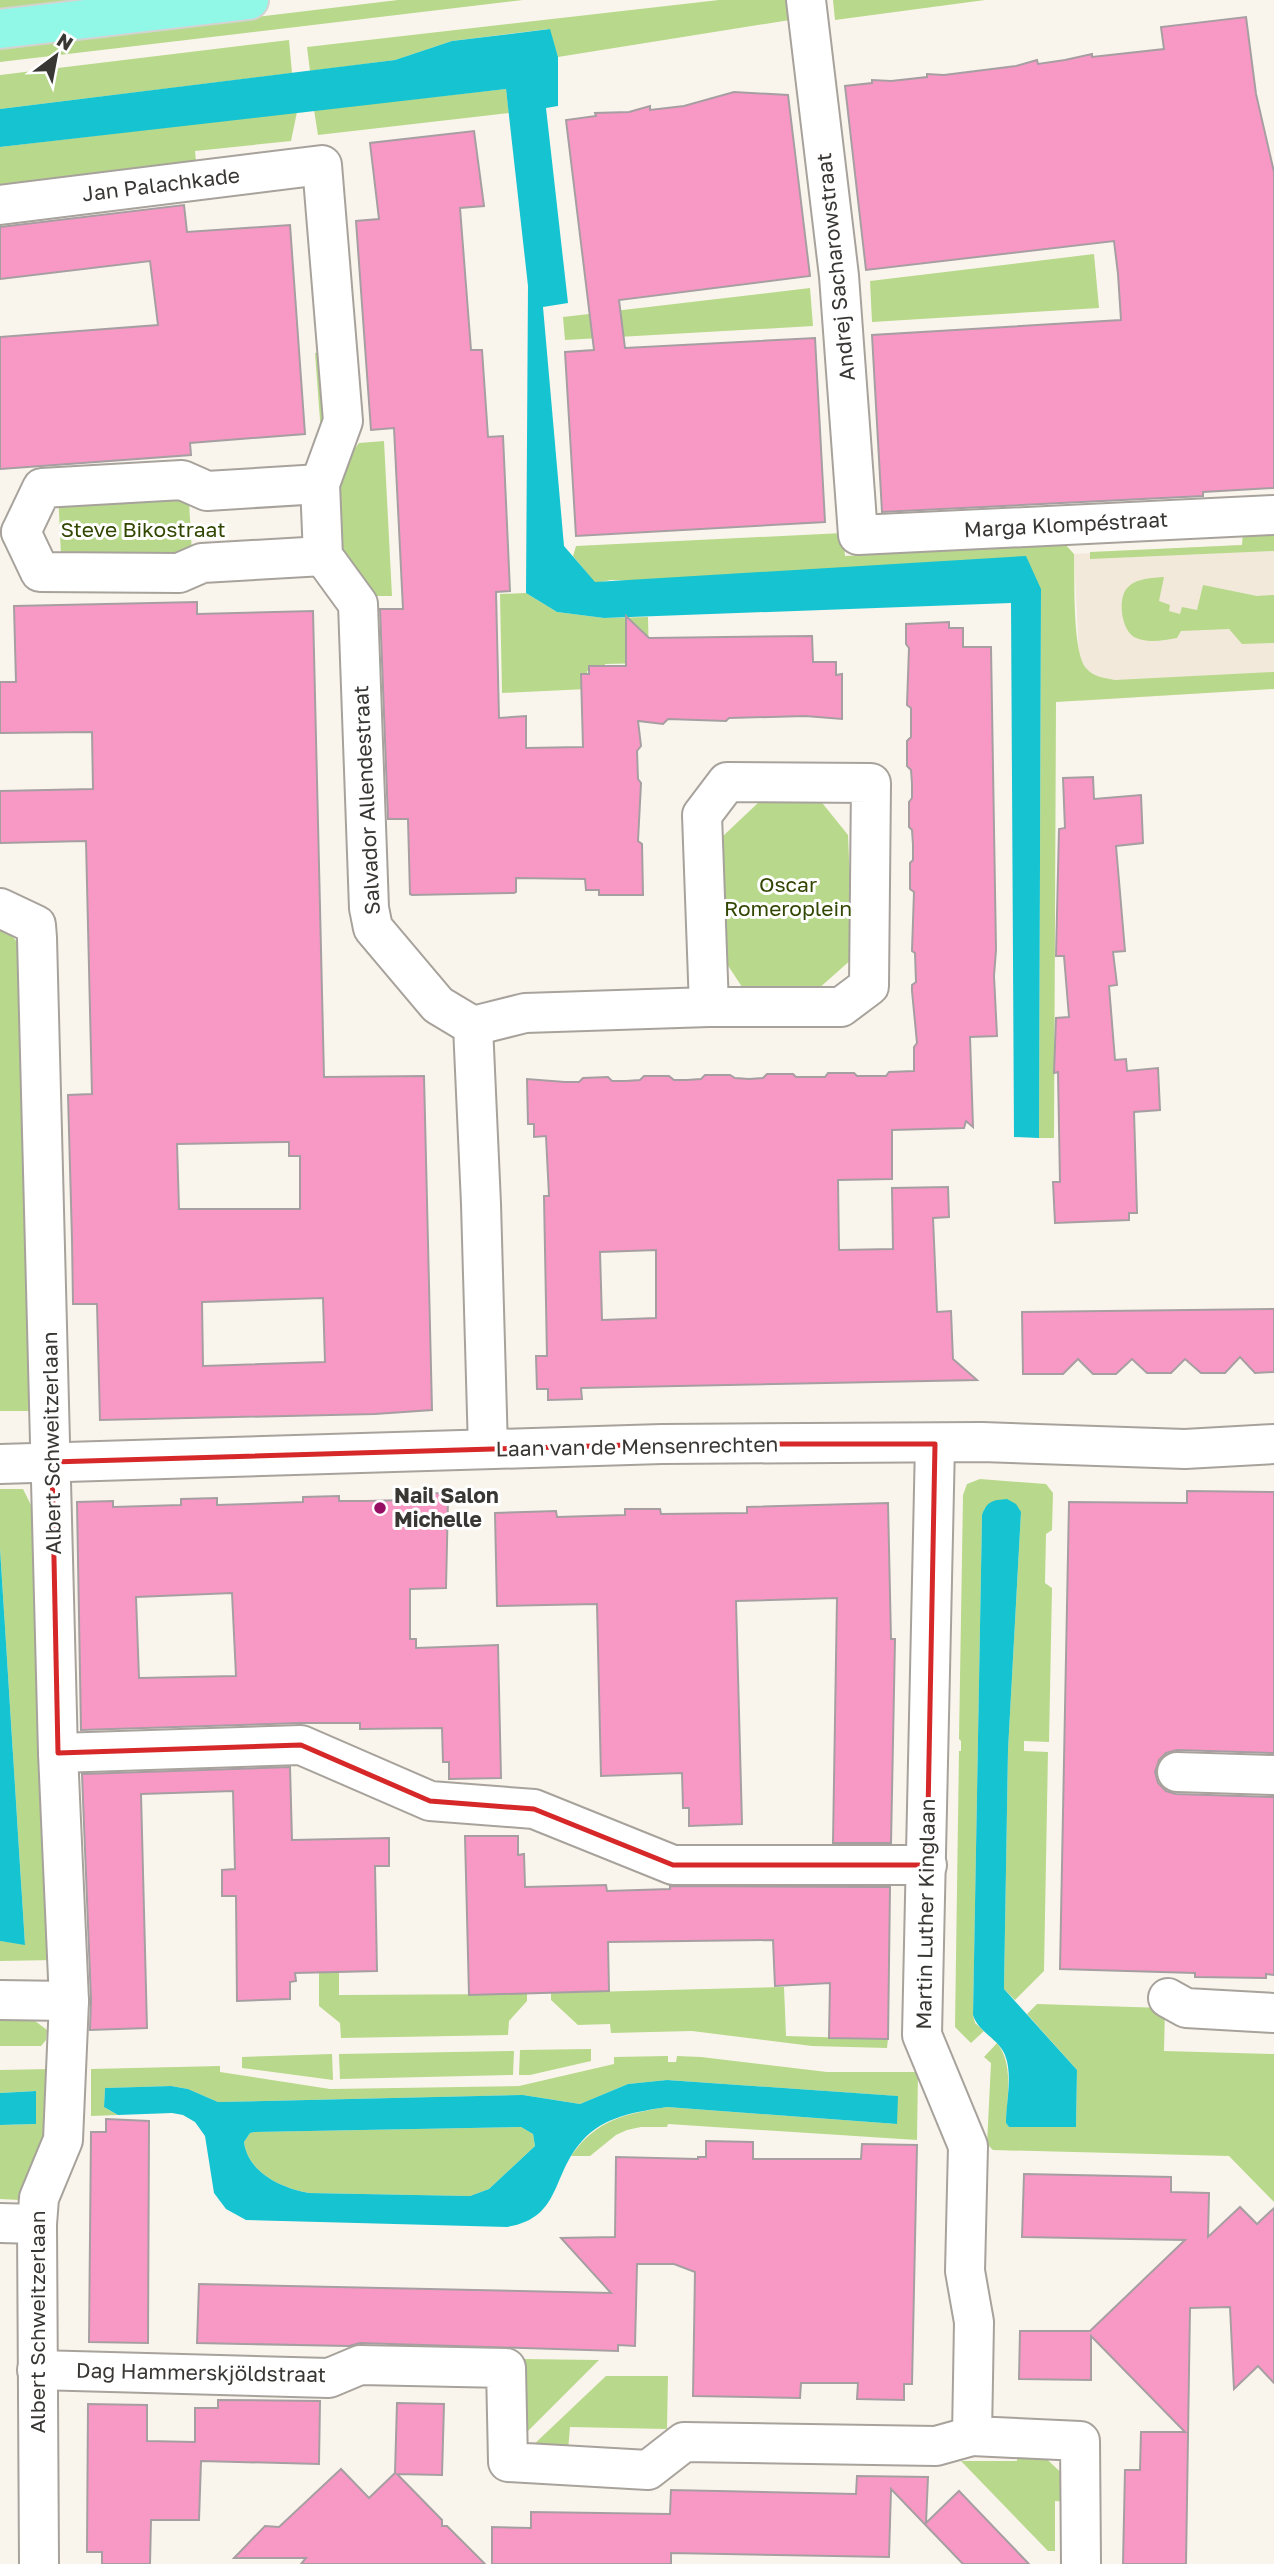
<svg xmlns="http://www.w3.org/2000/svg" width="1274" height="2564" viewBox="0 0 1274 2564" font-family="'Golos Text',sans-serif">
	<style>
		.built { fill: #f2e9db }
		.green { fill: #b8d98b }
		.water { fill: #16c3d1; fill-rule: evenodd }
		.building { fill: #f899c5; stroke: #a79ea2; stroke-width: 2; fill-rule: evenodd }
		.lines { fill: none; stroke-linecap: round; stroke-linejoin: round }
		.minor-casing { stroke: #a7a29b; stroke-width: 42 }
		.major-casing { stroke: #d3d3d2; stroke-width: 42 }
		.minor { stroke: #fff; stroke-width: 38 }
		.major { stroke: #91f8e8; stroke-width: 38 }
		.marked { fill: none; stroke: #d62828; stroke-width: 5; stroke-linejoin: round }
		.poi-dot { fill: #970f65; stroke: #fff; stroke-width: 2.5 }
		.labels { text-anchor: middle; stroke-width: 6; stroke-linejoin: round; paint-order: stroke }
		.street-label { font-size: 21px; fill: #393734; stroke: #fff }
		.park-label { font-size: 21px; fill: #324702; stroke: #fff }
		.poi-label { font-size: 21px; font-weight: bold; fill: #393734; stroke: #fff; text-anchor: start }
	</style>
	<rect width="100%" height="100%" fill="#faf5ec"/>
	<polygon class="built" points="1274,543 1274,689 1081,701 1074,554"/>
	<g class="green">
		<polygon points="0,0 127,0 0,15"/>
		<polygon points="398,0 523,0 0,62 0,48"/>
		<polygon points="719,0 795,0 796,19 558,57 549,29 452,41 395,60 310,71 307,47"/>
		<polygon points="833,0 985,0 835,20"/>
		<polygon points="289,40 292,73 0,109 0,75"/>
		<polygon points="506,89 509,113 318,135 314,110"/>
		<polygon points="297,112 291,141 195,151 197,173 0,197 0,147"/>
		<polygon points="1094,254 1099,308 872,322 870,281"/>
		<polygon points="810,288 813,326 565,340 563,317"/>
		<polygon points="331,351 336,431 321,433 315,353"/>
		<polygon points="384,441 392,596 366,596 338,566 333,477 359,443"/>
		<polygon points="151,486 189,502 192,553 62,576 58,492"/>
		<polygon points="1274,529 1274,551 1090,559 1090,552 1242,545 1243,531"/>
		<path d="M843,533L845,556L1064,543L1074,554C1075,579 1072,651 1086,668C1093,677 1105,678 1115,680L1274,672V689L1056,702L1054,1138H1039L1041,590L611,580L595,583L573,556L576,546Z"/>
		<path d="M1164,577L1159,601L1170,605L1169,611L1180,614L1182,607L1197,610L1203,585L1257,596L1274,595V643L1242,644L1229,629L1181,631L1177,638C1164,640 1147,644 1134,637C1121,629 1117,598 1128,587C1137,578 1152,578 1164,577Z"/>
		<polygon points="526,593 557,612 604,618 648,617 649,663 605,664 605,670 587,671 587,689 502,693 500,594"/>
		<polygon points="819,799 848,835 853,958 808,998 744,990 727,964 723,836 759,802"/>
		<polygon points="0,923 4,925 20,946 38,1411 0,1411"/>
		<polygon points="980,1479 1046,1484 1053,1493 1052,1530 1046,1534 1045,1583 1052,1588 1049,1742 1024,1741 1024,1751 1048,1752 1044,1971 1015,2000 1004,1989 1008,1750 1021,1512 985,1508 982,1515 973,2015 975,2023 984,2031 971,2043 955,2027 959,1751 961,1751 961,1741 959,1739 963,1495 967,1484"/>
		<polygon points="0,1489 23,1489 33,1509 55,1960 0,1961 0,1941 25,1944 0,1548"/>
		<polygon points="339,1972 339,1995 527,1994 527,2001 509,2021 508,2035 341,2038 340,2023 319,2006 319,1973"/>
		<polygon points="784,1987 786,2036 888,2039 887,2048 812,2046 692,2031 611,2033 610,2024 578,2025 551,2000 551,1993"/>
		<path d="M1037,2004L1165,2008L1164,2051L1274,2054V2202L1229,2156L993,2150L987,2144L991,2063L984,2057L997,2043C1014,2065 1007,2096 1006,2123L1009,2127H1076L1077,2070L1027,2014Z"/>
		<polygon points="0,2015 31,2018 47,2030 46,2040 41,2046 0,2046"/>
		<polygon points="591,2049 591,2061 530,2075 519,2075 520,2050"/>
		<polygon points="514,2051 513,2075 340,2079 339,2054"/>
		<polygon points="332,2054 333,2080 242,2068 242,2057"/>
		<path d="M668,2056V2062H676L677,2056L701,2057L827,2072H918L917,2140L668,2124L667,2127H641L627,2130L616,2135L590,2156H571C597,2119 625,2114 667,2107L897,2124V2096L667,2080L628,2084L580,2104L523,2095L218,2102L188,2089L171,2086L105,2088L104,2107L118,2115L91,2116V2069L220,2066V2072L330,2089L519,2086L614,2064V2057Z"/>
		<polygon points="51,2069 53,2123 20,2200 0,2199 0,2125 36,2124 35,2091 0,2093 0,2070"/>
		<path d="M521,2127L533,2134L535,2146L489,2189L470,2196L309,2193C282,2188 248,2173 244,2142L250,2133L255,2132Z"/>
		<polygon points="521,2359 599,2360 521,2438"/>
		<polygon points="606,2376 668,2376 667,2429 570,2427 568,2451 529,2449"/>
		<polygon points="1018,2447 1035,2448 1071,2482 1069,2502 1055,2501 1055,2551 1048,2551 961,2461 1017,2461"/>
	</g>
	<g class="water">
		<polygon points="550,29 558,57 558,106 546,108 568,303 543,307 564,546 595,582 1026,556 1041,589 1039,1138 1014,1137 1011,603 604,618 557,612 526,593 528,286 506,89 0,147 0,109 395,60 452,41"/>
		<path d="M1007,1499L1016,1504L1021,1512L1008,1750L1004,1989L1077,2070L1076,2127H1009L1006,2123C1006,2103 1013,2074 1005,2055C999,2039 978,2032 973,2015L982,1515C987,1501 993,1500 1007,1499Z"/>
		<polygon points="0,1548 25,1945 0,1941"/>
		<path d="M667,2080L898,2096L897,2124L667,2107C636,2112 604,2116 582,2141C551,2175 562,2218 507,2227L246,2220L226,2209L214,2193L205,2136L195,2122L183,2115L172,2113L118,2115L104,2107L105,2088L171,2086L188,2089L218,2102L523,2095L580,2104L628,2084ZM521,2127L533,2134L535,2146L489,2189L470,2196L309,2193C282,2188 248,2173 244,2142L250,2133L255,2132Z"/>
		<polygon points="36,2091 36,2124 0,2125 0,2093"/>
	</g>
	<g class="building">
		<polygon points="1246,17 1256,94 1274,172 1274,488 1203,492 1203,496 882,512 872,335 1121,320 1118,274 1114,241 866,270 845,86 872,83 872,80 891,81 927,77 927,74 944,75 1016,66 1037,60 1038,64 1065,60 1092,54 1092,57 1164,49 1161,27"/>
		<polygon points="734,92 788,95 810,276 619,300 625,348 815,338 825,522 576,536 565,352 594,350 566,120 596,116 595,113 629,112 650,106 650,110 684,106"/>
		<polygon points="474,131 484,206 460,208 471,350 482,350 488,437 503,436 510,591 496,592 499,718 526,716 526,748 583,747 581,674 589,674 589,666 626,666 626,616 649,638 812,636 813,662 836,662 836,675 842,674 842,719 805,716 729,718 726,721 668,719 663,724 638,721 641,746 637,751 638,779 641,783 638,841 642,844 643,895 599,895 599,890 586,890 585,879 516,878 516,892 514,893 412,895 410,894 408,819 388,819 380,609 403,609 394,428 371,430 356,221 379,219 370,143"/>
		<polygon points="184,205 187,232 290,225 305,434 190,443 191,455 0,469 0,337 158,325 150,261 0,279 0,227"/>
		<path d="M197,602V614L313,611L324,1077L424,1076L432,1410L375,1414L100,1420L97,1304H73L72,1239L68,1095L92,1094L86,841L0,843V791L93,789L92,732L0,733V682H16L14,606ZM286,1142H289V1156H300V1209H179L177,1144ZM323,1298L325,1362L203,1366L202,1302Z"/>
		<path d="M949,622V628H963V647H991L996,950L994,976L997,1036L970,1037L973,1127L966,1121L964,1128L892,1130V1179L838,1180L839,1250L893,1249L892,1188L948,1187L949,1217L933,1218L937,1312L951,1311L953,1359L977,1380L581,1388L582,1399L548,1400V1389H537L536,1356H547L544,1196H549L546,1136L534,1137V1124H528L527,1079L565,1082H579L583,1078L608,1077L612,1081H626L640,1080L644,1076H669L674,1080H687L701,1079L705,1075H730L735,1078L749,1079L763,1078L767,1074H793L796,1077H825L828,1073H854L857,1076H886L889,1072L914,1071V1047L917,1043L912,991V985L916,982L915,953L912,951L914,892L910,889V863L913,860V845L912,830L909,827V802L912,798V784L911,770L907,766V741L911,737V708L907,705L909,648L906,644V624ZM656,1250V1318L602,1320L600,1252Z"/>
		<polygon points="1093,777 1094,799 1141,795 1143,843 1116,846 1125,951 1113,952 1117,985 1109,986 1115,1060 1126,1059 1127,1071 1158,1068 1160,1110 1134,1112 1137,1213 1129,1213 1129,1220 1055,1223 1053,1182 1060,1182 1058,1072 1054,1073 1056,1018 1069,1017 1064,956 1056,956 1059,829 1065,828 1063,778"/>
		<polygon points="1274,1309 1274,1372 1255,1373 1240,1357 1225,1373 1201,1373 1185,1359 1171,1373 1147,1373 1132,1359 1116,1374 1093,1374 1078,1359 1063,1374 1023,1374 1022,1312"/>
		<polygon points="1187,1491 1274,1492 1274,1753 1177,1750 1166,1753 1159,1760 1155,1772 1158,1783 1166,1791 1176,1794 1274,1797 1274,1975 1266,1974 1266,1978 1195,1977 1195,1973 1060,1969 1069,1502 1187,1503"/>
		<path d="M443,1493V1499H448L446,1588L410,1589V1639H416V1648L498,1645L501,1778L449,1779V1762H443L442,1728L360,1729V1723H300L81,1730L77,1502L113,1501V1507L181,1505V1499L217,1498V1505L303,1502V1497L339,1496V1501H365L407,1500V1494ZM232,1593L236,1676L139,1678L136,1597Z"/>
		<polygon points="888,1503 891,1639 895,1639 891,1843 833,1843 837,1598 736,1601 742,1824 689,1826 689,1808 683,1808 682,1773 601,1776 597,1604 497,1606 495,1513 556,1511 557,1517 625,1515 625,1509 660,1509 661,1514 747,1513 747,1507"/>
		<polygon points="290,1767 292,1840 389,1838 389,1866 375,1866 377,1971 295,1973 296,1981 290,1982 290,1999 237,2001 236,1896 222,1896 222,1870 235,1869 233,1791 141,1794 147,2028 90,2030 91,2000 82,1774"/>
		<polygon points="465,1836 518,1836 518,1855 524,1854 525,1887 606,1885 607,1891 670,1889 670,1886 890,1887 888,2039 829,2038 830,1983 775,1986 773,1940 608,1942 609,1991 469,1995"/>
		<polygon points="106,2119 149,2121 148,2343 89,2342 91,2132 106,2132"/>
		<polygon points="706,2141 753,2142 753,2159 861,2159 862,2144 917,2145 912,2384 904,2384 904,2400 857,2399 858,2383 801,2383 800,2398 693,2396 695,2272 674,2264 637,2264 635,2346 618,2345 618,2351 360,2343 349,2346 197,2343 199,2284 611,2293 561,2238 615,2237 616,2157 698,2159 698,2157 706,2157"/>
		<polygon points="1024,2174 1171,2177 1171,2192 1209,2193 1208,2237 1240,2207 1257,2224 1274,2208 1274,2383 1258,2366 1234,2389 1230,2307 1190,2308 1186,2564 1123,2564 1125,2470 1140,2470 1141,2432 1185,2432 1091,2336 1091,2380 1019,2379 1020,2331 1090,2331 1185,2240 1022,2237"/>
		<polygon points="218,2400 320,2401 319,2464 201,2461 199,2520 151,2520 150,2564 102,2564 102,2552 87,2552 88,2404 147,2405 147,2441 195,2442 195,2408 218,2408"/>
		<polygon points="397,2403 444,2404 442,2475 397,2474 442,2520 442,2526 447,2526 485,2564 301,2564 306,2558 234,2558 265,2526 279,2527 341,2469 369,2498 395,2473"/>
		<polygon points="857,2476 928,2477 926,2523 959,2491 1029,2564 963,2564 891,2489 889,2557 671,2553 671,2564 492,2564 492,2527 531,2528 531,2512 670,2514 671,2490 856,2494"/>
	</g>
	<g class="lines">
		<defs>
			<g id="minor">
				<polyline points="806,0 839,276 858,535 1274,515"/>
				<polyline points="0,205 322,165 343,421 320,484 323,556 358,604 369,908 373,928 438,1005 473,1026 481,1204 488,1449"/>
				<polyline points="21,532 40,572 179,573 202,563 323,556"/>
				<polyline points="21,532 42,488 182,480 207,491 320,484"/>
				<polyline points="0,908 36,925 37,938 58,1753 69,2001 63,2140 39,2198 37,2224 39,2564"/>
				<polyline points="473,1026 525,1013 709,1007 841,1007 869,986 871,783 727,782 702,815 709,1007"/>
				<polyline points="935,1444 922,2035 968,2146 965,2271 974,2322 972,2436 1080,2441 1081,2564"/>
				<polyline points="0,1464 662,1444 982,1442 1185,1449 1274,1444"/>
				<polyline points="58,1753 301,1745 430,1801 534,1809 673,1865 927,1865"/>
				<polyline points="1177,1772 1274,1775"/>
				<polyline points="1168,1998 1186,2008 1274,2013"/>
				<polyline points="0,2000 69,2001"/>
				<polyline points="0,2223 37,2224"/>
				<polyline points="37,2370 329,2378 360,2365 506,2368 508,2462 648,2470 684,2442 936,2446 972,2436"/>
			</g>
			<polyline id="major" points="0,29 249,0"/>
		</defs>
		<use href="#minor" class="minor-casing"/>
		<use href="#major" class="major-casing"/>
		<use href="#minor" class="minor"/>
		<use href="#major" class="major"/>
	</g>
	<path class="marked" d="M662,1444H935L927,1865H673L534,1809L430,1801L301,1745L58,1753L52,1462Z"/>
	<circle class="poi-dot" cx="380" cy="1508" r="7"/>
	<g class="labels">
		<g class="street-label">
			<text transform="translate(161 185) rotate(-7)" y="7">Jan Palachkade</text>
			<text transform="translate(836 267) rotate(-96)" y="7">Andrej Sacharowstraat</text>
			<text transform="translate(1066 525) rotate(-3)" y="7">Marga Klompéstraat</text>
			<text transform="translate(367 800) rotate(-93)" y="7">Salvador Allendestraat</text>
			<text transform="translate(52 1443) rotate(-91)" y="7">Albert Schweitzerlaan</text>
			<text transform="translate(637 1447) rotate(-1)" y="7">Laan van de Mensenrechten</text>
			<text transform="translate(926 1914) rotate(-89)" y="7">Martin Luther Kinglaan</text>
			<text transform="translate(38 2322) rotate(-90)" y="7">Albert Schweitzerlaan</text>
			<text transform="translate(201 2373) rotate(1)" y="7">Dag Hammerskjöldstraat</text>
		</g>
		<g class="park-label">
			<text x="143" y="537">Steve Bikostraat</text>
			<text x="788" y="892">Oscar<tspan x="788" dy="24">Romeroplein</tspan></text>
		</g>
		<g class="poi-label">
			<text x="394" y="1503">Nail Salon<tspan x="394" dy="24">Michelle</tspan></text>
		</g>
	</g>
	<g transform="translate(56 56) rotate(32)" stroke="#ffffff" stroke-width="5" paint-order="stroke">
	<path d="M0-5L12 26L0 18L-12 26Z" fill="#393734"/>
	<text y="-10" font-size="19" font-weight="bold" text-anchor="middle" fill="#393734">N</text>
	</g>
</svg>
